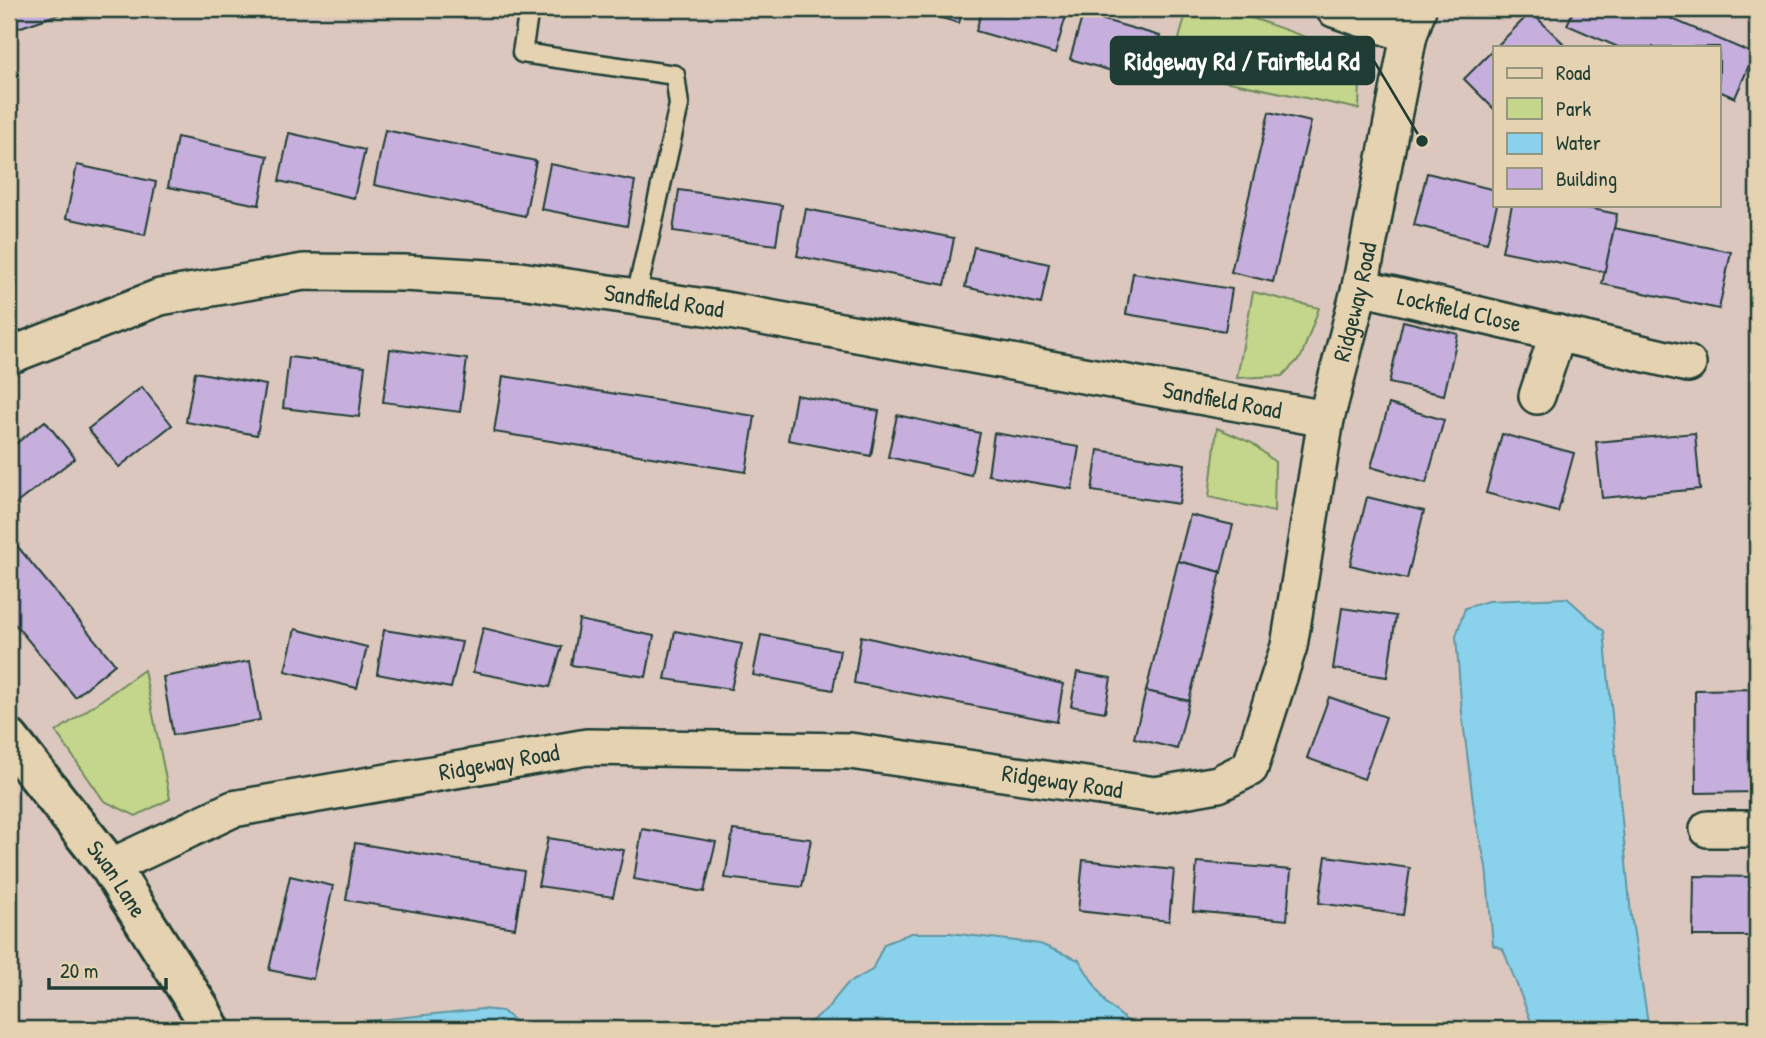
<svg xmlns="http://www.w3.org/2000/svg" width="1766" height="1038" viewBox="0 0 1766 1038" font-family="'Patrick Hand',sans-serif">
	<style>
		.green { fill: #c3d68b; stroke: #718a60; stroke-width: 2 }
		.water { fill: #8ad2ec; stroke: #5f96a2; stroke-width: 2 }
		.building { fill: #c6aedd; stroke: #1f3d34; stroke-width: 2 }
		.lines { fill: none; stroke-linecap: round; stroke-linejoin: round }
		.service-casing { stroke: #1f3d34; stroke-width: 23 }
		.minor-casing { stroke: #1f3d34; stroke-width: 40 }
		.tertiary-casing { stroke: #1f3d34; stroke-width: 44 }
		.service { stroke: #e4d2b0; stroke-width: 18 }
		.minor { stroke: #e4d2b0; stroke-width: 35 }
		.tertiary { stroke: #e4d2b0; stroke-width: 38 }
		.labels { text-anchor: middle; stroke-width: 5; stroke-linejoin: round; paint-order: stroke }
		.street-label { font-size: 24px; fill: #1f3d34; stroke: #e4d2b0 }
		.leader { fill: none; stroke: #1f3d34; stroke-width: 2.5 }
		.callout-dot { fill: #1f3d34; stroke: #e4d2b0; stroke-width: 2.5 }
		.callout { fill: #1f3d34; stroke: #1f3d34; stroke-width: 2.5 }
		.callout-label { font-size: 26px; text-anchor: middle; font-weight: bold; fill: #fff }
	</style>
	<rect width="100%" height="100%" fill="#dbc7be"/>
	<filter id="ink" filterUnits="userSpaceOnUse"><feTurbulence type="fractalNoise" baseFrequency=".0143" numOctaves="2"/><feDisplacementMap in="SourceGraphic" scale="14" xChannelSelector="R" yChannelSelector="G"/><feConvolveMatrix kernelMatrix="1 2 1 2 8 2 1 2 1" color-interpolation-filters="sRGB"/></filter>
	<g filter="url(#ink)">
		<g class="green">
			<polygon points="1187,9 1227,9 1342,50 1360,80 1359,109 1171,70"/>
			<polygon points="1253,292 1319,308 1301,357 1282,376 1237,378"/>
			<polygon points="1217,428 1252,443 1275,462 1274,512 1209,497"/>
			<polygon points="144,670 170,799 136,816 104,801 56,732"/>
		</g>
		<g class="water">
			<polygon points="1567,598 1604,631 1631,915 1649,1029 1534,1029 1503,949 1493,945 1486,866 1475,817 1462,713 1456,636 1465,608 1488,601"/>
			<polygon points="911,933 950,933 1040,944 1079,960 1106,1003 1137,1029 800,1029 825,1011 847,984 872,970 884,944"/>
			<polygon points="482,1009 502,1011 525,1029 293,1029"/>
		</g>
		<g class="building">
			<polygon points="9,9 74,9 9,31"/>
			<polygon points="910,9 963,9 959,23"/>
			<polygon points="982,9 1068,9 1055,54 976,31"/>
			<polygon points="1574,9 1649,9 1754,54 1735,98 1719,91 1719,47 1618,47 1567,25"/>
			<polygon points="1531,12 1563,43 1558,47 1496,47"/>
			<polygon points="1083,14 1160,36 1147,81 1070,59"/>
			<polygon points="1495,48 1495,110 1464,79"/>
			<polygon points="1269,112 1311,122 1273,282 1231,272"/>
			<polygon points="385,130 536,161 525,216 374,185"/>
			<polygon points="289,133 365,150 354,198 279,181"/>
			<polygon points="177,137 268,156 259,205 168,187"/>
			<polygon points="550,164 635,181 627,226 541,209"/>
			<polygon points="77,165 156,182 145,235 66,218"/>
			<polygon points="1427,173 1495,190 1497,205 1487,243 1414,225"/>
			<polygon points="679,190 782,205 776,245 673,231"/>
			<polygon points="1512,205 1573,205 1617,214 1605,272 1502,251"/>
			<polygon points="806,209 954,238 945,285 797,256"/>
			<polygon points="1614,228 1731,252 1719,309 1602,284"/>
			<polygon points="974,247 1049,264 1041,304 965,287"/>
			<polygon points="1133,273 1232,289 1225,331 1126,314"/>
			<polygon points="1403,321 1458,334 1444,395 1389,383"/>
			<polygon points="390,349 467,359 460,412 383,402"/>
			<polygon points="289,357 365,366 359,417 283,408"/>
			<polygon points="195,372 266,385 257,435 186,422"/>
			<polygon points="503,376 755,416 746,472 494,432"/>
			<polygon points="142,387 172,425 119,467 88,429"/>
			<polygon points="796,395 879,411 871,456 788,440"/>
			<polygon points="1389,404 1444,420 1426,483 1371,467"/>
			<polygon points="897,415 980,433 971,475 888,457"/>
			<polygon points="45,421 75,458 9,509 9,449"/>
			<polygon points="994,433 1079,447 1072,489 988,475"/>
			<polygon points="1695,433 1700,489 1602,498 1596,442"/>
			<polygon points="1502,434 1574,453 1558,512 1486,493"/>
			<polygon points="1098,450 1185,464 1179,504 1092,491"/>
			<polygon points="1367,497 1424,511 1407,579 1350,565"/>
			<polygon points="1190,515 1233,525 1221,572 1178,561"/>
			<polygon points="9,536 115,664 75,697 9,617"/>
			<polygon points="1178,561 1221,572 1189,701 1146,691"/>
			<polygon points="1342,608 1396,616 1387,677 1333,669"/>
			<polygon points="579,620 654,636 646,677 571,665"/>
			<polygon points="483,628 562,647 550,687 473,672"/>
			<polygon points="295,629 367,647 357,688 285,671"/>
			<polygon points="384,630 462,642 451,688 377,674"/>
			<polygon points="675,631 742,644 731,689 665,679"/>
			<polygon points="761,635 840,650 833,690 753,675"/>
			<polygon points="861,636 1063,684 1057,722 854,683"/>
			<polygon points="250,661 260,720 173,735 163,677"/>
			<polygon points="1077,672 1111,678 1105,712 1071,706"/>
			<polygon points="1757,689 1757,792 1696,793 1695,690"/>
			<polygon points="1146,691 1189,701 1177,749 1134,738"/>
			<polygon points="1329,697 1386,717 1364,779 1307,758"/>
			<polygon points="642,829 716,842 704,892 634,879"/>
			<polygon points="733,830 811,839 802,887 725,878"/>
			<polygon points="548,838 624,850 613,897 538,886"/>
			<polygon points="355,843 524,871 515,928 346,900"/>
			<polygon points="1326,856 1410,868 1403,915 1319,903"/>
			<polygon points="1083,860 1174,870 1169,921 1078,911"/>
			<polygon points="1197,862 1291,870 1287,920 1193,911"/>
			<polygon points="290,876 333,886 313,979 269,970"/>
			<polygon points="1694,876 1757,877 1757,936 1693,936"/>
		</g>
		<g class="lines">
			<defs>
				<polyline id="service" points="529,9 522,53 675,75 679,105 636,297"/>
				<g id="minor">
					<polyline points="1334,9 1409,35"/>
					<path id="s1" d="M1360,287L1688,364"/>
					<path id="s2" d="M9,356L160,297L304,272L404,273L520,280L719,309L1326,419"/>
					<polyline points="1537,396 1558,333"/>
					<polyline points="1708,829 1757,829"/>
					<path id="s3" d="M110,867L233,809L587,747L850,751L1155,795L1218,784L1250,768L1289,646L1326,419L1360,287L1409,35L1418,9"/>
				</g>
				<g id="tertiary">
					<path id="s4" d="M9,739L110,867L200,1009L210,1029"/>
				</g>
			</defs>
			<use href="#service" class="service-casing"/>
			<use href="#minor" class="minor-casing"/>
			<use href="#tertiary" class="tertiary-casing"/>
			<use href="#service" class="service"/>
			<use href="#minor" class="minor"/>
			<use href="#tertiary" class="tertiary"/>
		</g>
	</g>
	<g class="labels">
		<g class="street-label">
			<text dy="8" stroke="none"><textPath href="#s2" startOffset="670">Sandfield Road</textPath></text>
			<text dy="8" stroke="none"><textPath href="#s3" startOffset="1645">Ridgeway Road</textPath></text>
			<text dy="8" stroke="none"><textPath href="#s1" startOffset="102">Lockfield Close</textPath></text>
			<text dy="8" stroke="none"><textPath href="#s2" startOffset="1237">Sandfield Road</textPath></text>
			<text dy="8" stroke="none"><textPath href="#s3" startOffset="406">Ridgeway Road</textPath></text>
			<text dy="8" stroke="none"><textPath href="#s3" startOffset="973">Ridgeway Road</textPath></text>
			<text dy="8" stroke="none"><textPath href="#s4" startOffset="177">Swan Lane</textPath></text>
		</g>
	</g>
	<path class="leader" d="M1422 141L1374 61"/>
	<circle class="callout-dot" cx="1422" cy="141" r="7"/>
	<rect class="callout" x="1111" y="37" width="263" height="47" rx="7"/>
	<g class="callout-label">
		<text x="1242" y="70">Ridgeway Rd / Fairfield Rd</text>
	</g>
	<rect width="1766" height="1038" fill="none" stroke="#e4d2b0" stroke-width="35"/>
	<rect x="18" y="18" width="1731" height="1003" fill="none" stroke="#1f3d34" stroke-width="2.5" filter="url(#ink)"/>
	<rect x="1493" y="46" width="228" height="161" fill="#e4d2b0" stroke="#95967e" stroke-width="2"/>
	<rect x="1507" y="68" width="35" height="10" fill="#e4d2b0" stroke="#95967e" stroke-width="2"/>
	<text x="1556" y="80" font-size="21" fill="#1f3d34">Road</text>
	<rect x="1507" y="98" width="35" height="21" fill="#c3d68b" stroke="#95967e" stroke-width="2"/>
	<text x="1556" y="116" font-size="21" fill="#1f3d34">Park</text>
	<rect x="1507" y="133" width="35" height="21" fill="#8ad2ec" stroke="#95967e" stroke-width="2"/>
	<text x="1556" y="150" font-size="21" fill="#1f3d34">Water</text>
	<rect x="1507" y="168" width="35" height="21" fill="#c6aedd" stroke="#95967e" stroke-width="2"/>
	<text x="1556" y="186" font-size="21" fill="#1f3d34">Building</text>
	<path d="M49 978v10h117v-10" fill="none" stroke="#1f3d34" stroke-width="3.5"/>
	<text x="60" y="978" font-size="21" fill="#1f3d34" stroke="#e4d2b0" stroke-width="5" paint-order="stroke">20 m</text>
</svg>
